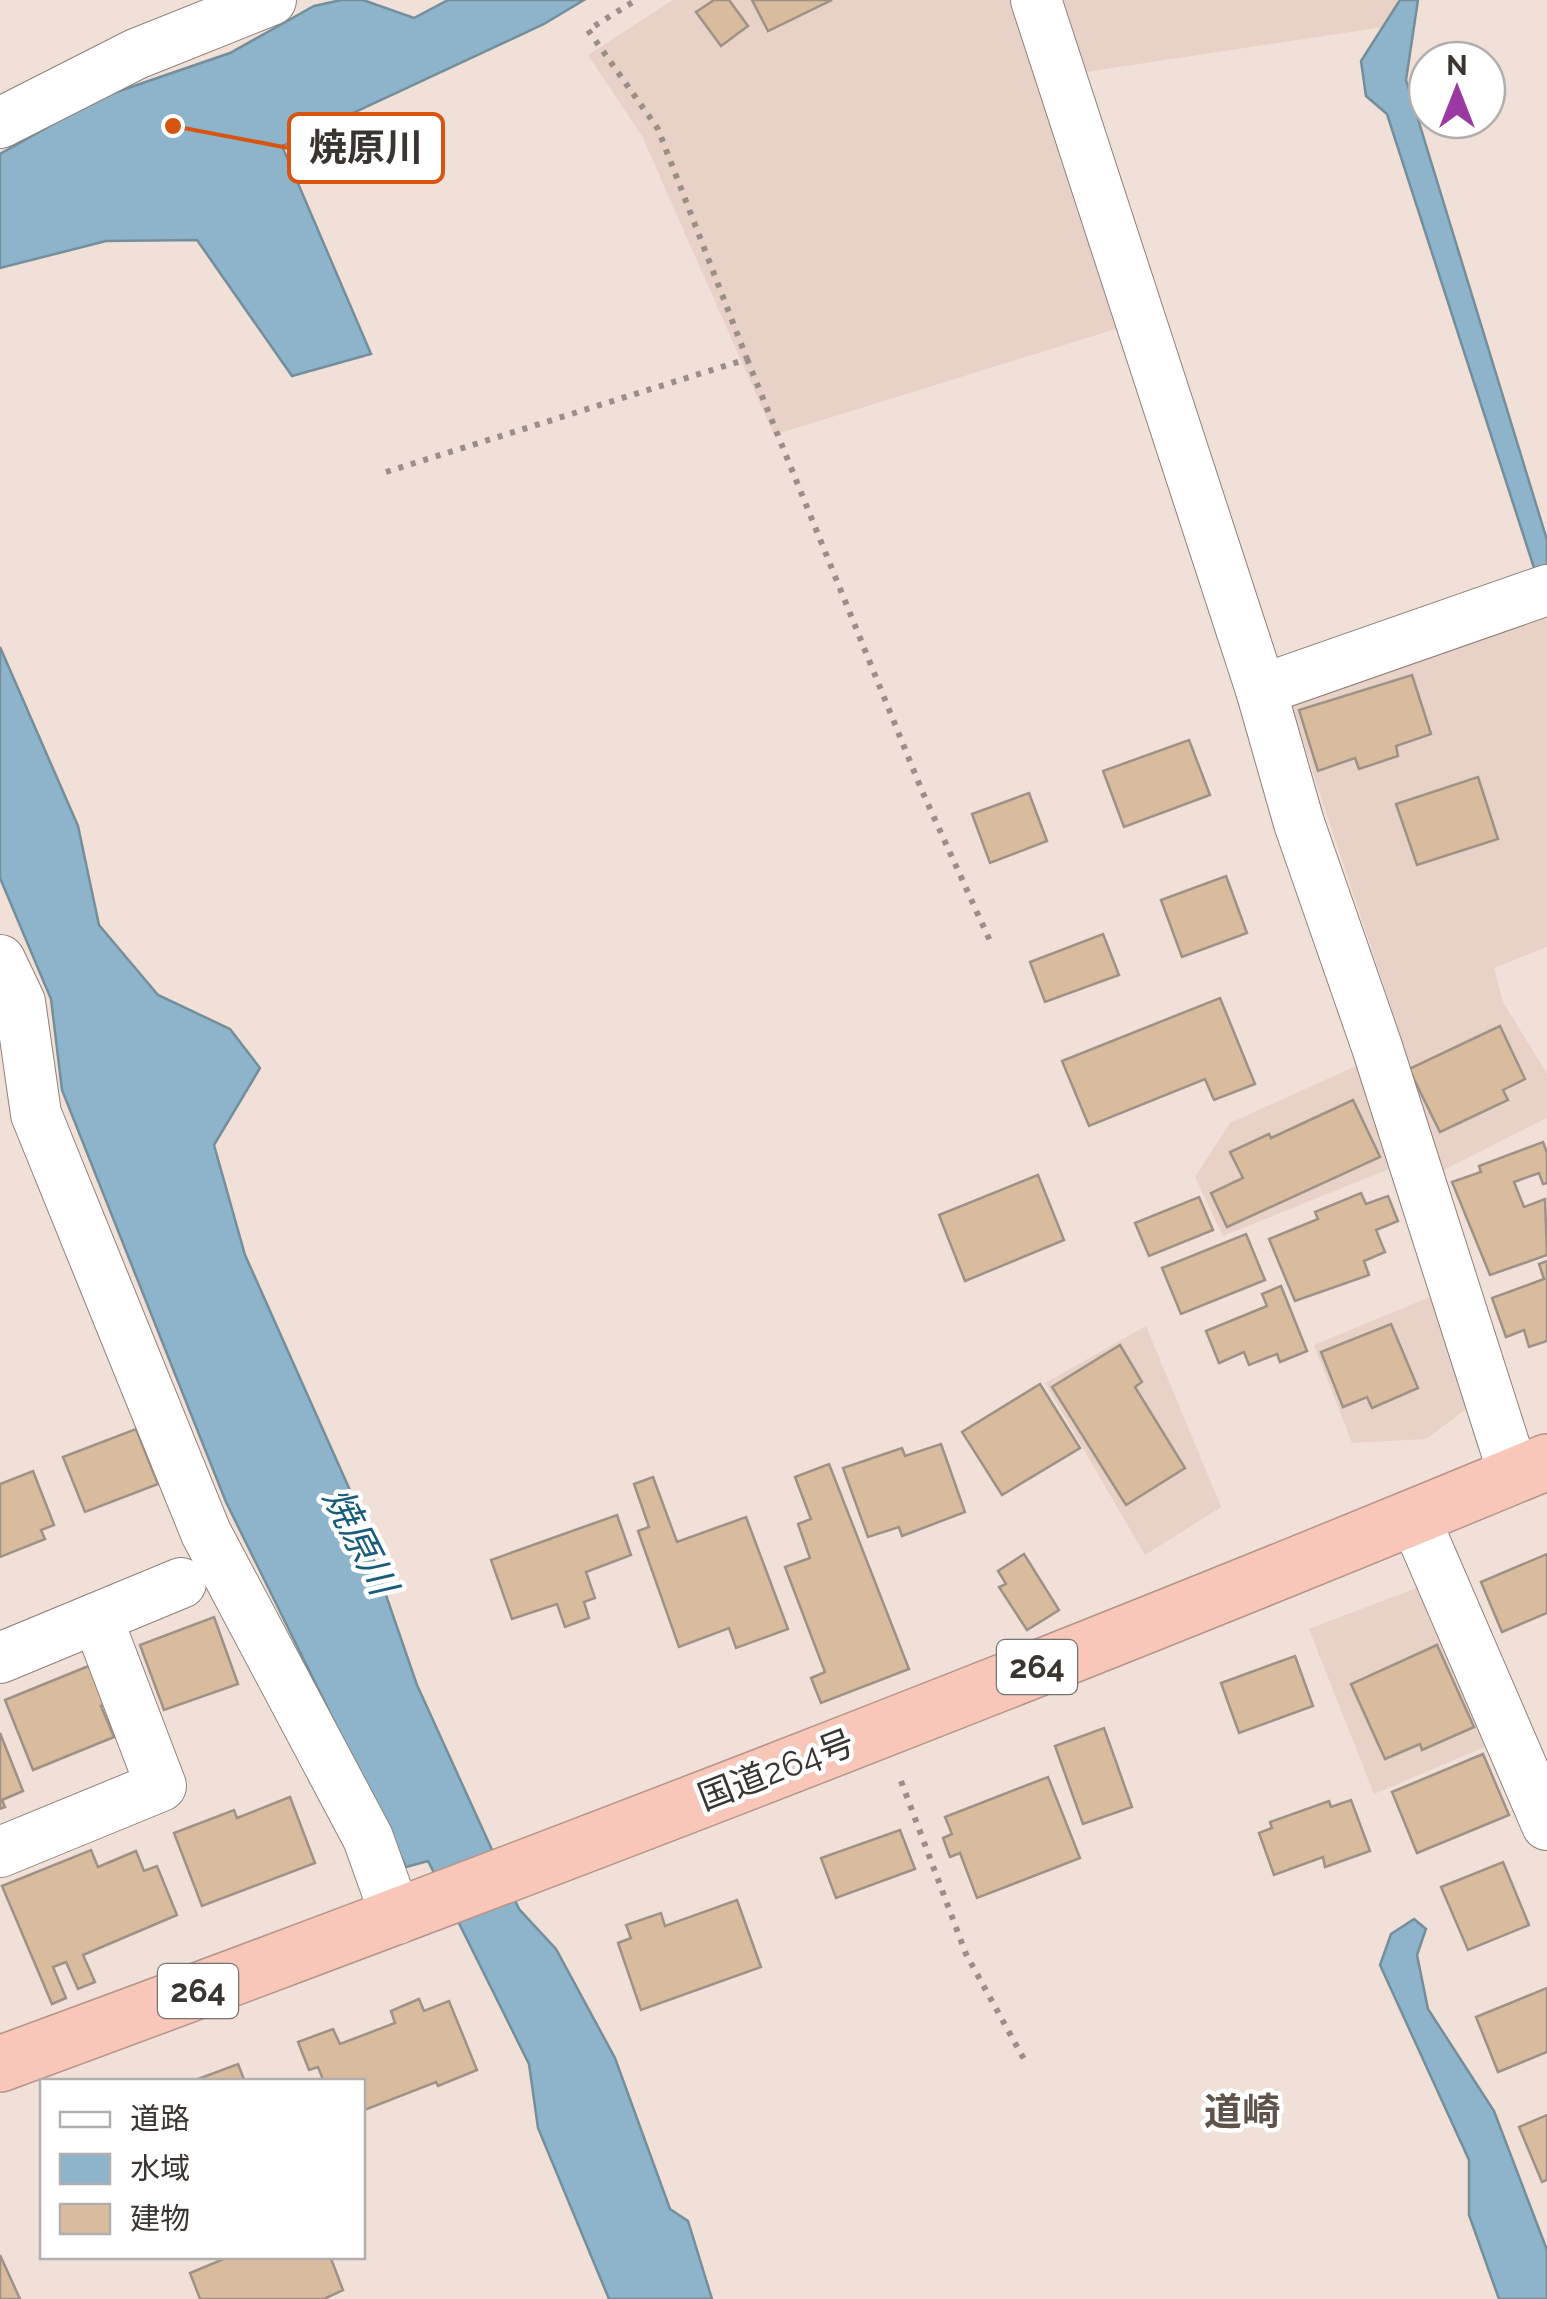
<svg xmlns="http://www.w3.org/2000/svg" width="1547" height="2299" viewBox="0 0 1547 2299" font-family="Raleway,'Noto Sans JP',sans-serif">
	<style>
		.commercial { fill: #e8d1c7 }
		.water { fill: #8db4ca; stroke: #748e9c; stroke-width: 2.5 }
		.building { fill: #d9bb9e; stroke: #9d9287; stroke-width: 2.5 }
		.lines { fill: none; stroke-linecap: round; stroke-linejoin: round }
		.street-casing { stroke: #8f8179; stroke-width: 52 }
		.highway-casing { stroke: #b6948a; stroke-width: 58 }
		.path { stroke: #9a8e88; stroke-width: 6; stroke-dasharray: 5 8; stroke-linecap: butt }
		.street { stroke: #fff; stroke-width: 50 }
		.highway { stroke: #f9c7b9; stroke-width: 55 }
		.labels { text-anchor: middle; stroke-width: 9; stroke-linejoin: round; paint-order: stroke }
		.shield { fill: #fff; stroke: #767270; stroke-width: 2.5 }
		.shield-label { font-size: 32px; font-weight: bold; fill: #3b3532 }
		.street-label { font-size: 35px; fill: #3b3532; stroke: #fff }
		.water-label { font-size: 38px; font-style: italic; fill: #185c7b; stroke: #fff }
		.neighbourhood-label { font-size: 38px; font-weight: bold; fill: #5f534b; stroke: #fff }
		.leader { fill: none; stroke: #d75510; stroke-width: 4 }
		.callout-dot { fill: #d75510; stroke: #fff; stroke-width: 4 }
		.callout { fill: #fff; stroke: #d75510; stroke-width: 4 }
		.callout-label { font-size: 38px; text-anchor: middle; font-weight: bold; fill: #3b3532 }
	</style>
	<rect width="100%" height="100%" fill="#f0e0d7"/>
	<g class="commercial">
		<polygon points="673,0 1408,0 1403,24 1086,72 1122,327 774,435 642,136 588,55"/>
		<polygon points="1547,611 1547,947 1494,968 1503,1002 1547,1074 1547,1118 1406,1189 1389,1169 1223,1236 1195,1177 1230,1123 1400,1046 1391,1007 1289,701"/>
		<polygon points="1437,1294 1478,1400 1426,1439 1352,1443 1314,1345"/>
		<polygon points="1146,1326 1221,1507 1145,1555 1045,1383"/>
		<polygon points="1424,1585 1494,1743 1374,1794 1309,1629"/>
	</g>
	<g class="water">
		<polygon points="341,0 363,0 414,18 448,0 584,0 544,24 282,146 371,354 292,376 197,240 106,241 0,268 0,154 99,98 230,53 314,6"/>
		<polygon points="1400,0 1418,0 1406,80 1547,540 1547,569 1536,574 1387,114 1366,96 1361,61"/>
		<polygon points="0,647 78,826 99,925 158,995 230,1029 260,1068 214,1145 245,1255 349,1488 417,1685 519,1909 556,1949 615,2058 670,2209 688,2221 712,2299 609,2299 538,2128 529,2064 428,1861 406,1867 226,1502 62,1090 51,999 0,878"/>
		<polygon points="1414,1919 1426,1929 1417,1955 1428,2009 1494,2111 1547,2250 1547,2299 1499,2299 1469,2215 1469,2160 1380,1965 1391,1934"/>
	</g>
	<g class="building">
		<polygon points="714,0 729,0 748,26 721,46 696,12"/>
		<polygon points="752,0 832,0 768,31"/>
		<polygon points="1412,675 1431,734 1396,746 1398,756 1359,769 1355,758 1318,771 1299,710"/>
		<polygon points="1189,740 1210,795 1124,827 1103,771"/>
		<polygon points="1478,777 1498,839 1417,865 1396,804"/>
		<polygon points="1029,793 1047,841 990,863 972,814"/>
		<polygon points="1226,876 1247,933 1182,957 1161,900"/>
		<polygon points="1103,934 1119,975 1045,1002 1030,962"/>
		<polygon points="1220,998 1255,1084 1214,1100 1205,1079 1089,1126 1062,1061"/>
		<polygon points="1500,1026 1525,1079 1503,1090 1508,1100 1440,1132 1409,1069"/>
		<polygon points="1353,1100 1380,1157 1227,1227 1211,1193 1243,1178 1230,1152 1269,1134 1271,1138"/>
		<polygon points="1543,1142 1547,1153 1547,1183 1543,1184 1539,1173 1514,1182 1524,1207 1545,1199 1547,1255 1490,1275 1452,1182 1481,1172 1479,1166"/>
		<polygon points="1038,1175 1064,1240 965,1281 939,1215"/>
		<polygon points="1361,1193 1366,1204 1388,1196 1398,1221 1376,1230 1385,1252 1364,1261 1369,1275 1295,1301 1269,1239 1318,1219 1315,1212"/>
		<polygon points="1199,1197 1213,1230 1149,1256 1135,1223"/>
		<polygon points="1246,1234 1265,1280 1181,1314 1162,1268"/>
		<polygon points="1547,1261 1547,1341 1529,1347 1524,1330 1506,1337 1492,1298 1544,1279 1539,1264"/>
		<polygon points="1281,1286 1307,1351 1280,1362 1277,1354 1249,1365 1244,1352 1219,1363 1206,1331 1267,1306 1262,1294"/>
		<polygon points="1391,1324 1418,1388 1372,1408 1367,1397 1343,1407 1321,1352"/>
		<polygon points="1120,1345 1142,1382 1135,1387 1185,1468 1126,1505 1052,1387"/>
		<polygon points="1040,1384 1080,1448 1002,1495 962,1432"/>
		<polygon points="136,1429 158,1484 85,1512 63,1457"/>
		<polygon points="941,1444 965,1512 902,1536 899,1527 868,1537 843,1468 902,1448 905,1456"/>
		<polygon points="829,1464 909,1669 821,1703 811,1678 825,1672 785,1567 810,1558 798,1524 811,1519 795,1477"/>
		<polygon points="33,1471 54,1525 41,1530 45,1539 0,1557 0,1484"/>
		<polygon points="653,1477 677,1542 746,1517 788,1629 736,1648 729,1628 679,1647 638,1531 649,1527 634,1484"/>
		<polygon points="617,1515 631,1555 586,1572 595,1598 584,1602 589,1618 565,1627 557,1604 512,1619 491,1560"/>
		<polygon points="1024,1554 1059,1610 1027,1630 999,1587 1006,1584 998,1571"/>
		<polygon points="1547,1554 1547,1613 1502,1632 1481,1582"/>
		<polygon points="214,1617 238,1684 164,1710 140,1645"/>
		<polygon points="1437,1645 1474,1727 1422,1750 1420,1744 1385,1759 1351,1684"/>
		<polygon points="1295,1656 1313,1706 1239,1733 1221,1683"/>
		<polygon points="96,1663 112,1702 101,1706 114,1737 33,1770 5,1700"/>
		<polygon points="1104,1728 1132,1807 1083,1824 1055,1746"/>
		<polygon points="0,1733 23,1791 2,1800 5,1807 0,1809"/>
		<polygon points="1483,1754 1509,1815 1417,1853 1392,1792"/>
		<polygon points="1048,1777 1080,1858 977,1898 960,1853 950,1857 943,1838 952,1834 945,1817"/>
		<polygon points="290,1797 315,1863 202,1906 174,1833 234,1810 237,1818"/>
		<polygon points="1351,1800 1370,1851 1325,1867 1323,1857 1274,1875 1259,1833 1272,1828 1270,1822 1329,1801 1331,1807"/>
		<polygon points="900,1830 915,1869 836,1898 821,1858"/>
		<polygon points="91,1850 98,1867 136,1851 144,1871 157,1866 177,1915 83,1955 95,1982 78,1989 66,1962 53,1967 66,1998 52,2004 2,1886"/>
		<polygon points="1503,1862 1529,1925 1468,1950 1441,1887"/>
		<polygon points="737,1900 761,1967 641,2010 618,1943 631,1938 626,1925 661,1913 665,1926"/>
		<polygon points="1547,1988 1547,2052 1498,2072 1476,2017"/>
		<polygon points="419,1999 424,2011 449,2001 477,2070 438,2086 436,2082 362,2111 362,2082 324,2082 318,2067 309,2070 298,2042 333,2029 340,2044 395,2023 391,2011"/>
		<polygon points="238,2064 245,2082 190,2082"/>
		<polygon points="1547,2115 1547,2180 1542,2182 1519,2127"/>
		<polygon points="0,2255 20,2299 0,2299"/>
		<polygon points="222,2256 330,2256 343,2290 324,2299 200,2299 190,2273 224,2259"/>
	</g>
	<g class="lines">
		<defs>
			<g id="street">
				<polyline points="1036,0 1261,690 1299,823 1377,1047 1514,1475"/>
				<polyline points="0,123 136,54 271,0"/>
				<polyline points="1261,690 1547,590"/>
				<polyline points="0,960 20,1002 36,1114 206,1533 368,1838 397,1919"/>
				<polyline points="1414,1517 1547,1825"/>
				<polyline points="0,1658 181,1583"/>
				<polyline points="0,1852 161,1786 97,1618"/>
			</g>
			<path id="highway" d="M0,2064C519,1873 1036,1674 1547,1462"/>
		</defs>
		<use href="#street" class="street-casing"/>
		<use href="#highway" class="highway-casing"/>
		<g class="path">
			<polyline points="747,359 922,791 990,941"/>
			<polyline points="386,472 747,359 658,129 588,30 636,0"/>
			<polyline points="901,1781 966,1954 1025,2061"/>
		</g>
		<use href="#street" class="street"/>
		<use href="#highway" class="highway"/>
	</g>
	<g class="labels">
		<g class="shield">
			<rect x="997" y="1640" width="80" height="54" rx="8"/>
			<rect x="158" y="1964" width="80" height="54" rx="8"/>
		</g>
		<g class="shield-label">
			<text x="1037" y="1678">264</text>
			<text x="198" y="2002">264</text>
		</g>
		<g class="street-label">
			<text transform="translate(776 1770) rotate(-21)" y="12">国道264号</text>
		</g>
		<g class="water-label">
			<text transform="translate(360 1541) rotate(63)" y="13">焼原川</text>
		</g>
		<g class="neighbourhood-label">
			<text x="1242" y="2125">道崎</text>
		</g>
	</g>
	<path class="leader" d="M173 126L289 148"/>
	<circle class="callout-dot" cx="173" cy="126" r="10"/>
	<rect class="callout" x="289" y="114" width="154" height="68" rx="10"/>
	<g class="callout-label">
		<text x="366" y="161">焼原川</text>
	</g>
	<rect x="40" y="2079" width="325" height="180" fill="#ffffff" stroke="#b1aead" stroke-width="2.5"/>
	<rect x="60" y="2112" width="50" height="15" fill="#ffffff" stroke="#b1aead" stroke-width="2.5"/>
	<text x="130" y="2129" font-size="30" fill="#3b3532">道路</text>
	<rect x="60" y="2154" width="50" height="30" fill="#8db4ca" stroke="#b1aead" stroke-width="2.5"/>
	<text x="130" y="2179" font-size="30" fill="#3b3532">水域</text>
	<rect x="60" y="2204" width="50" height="30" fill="#d9bb9e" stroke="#b1aead" stroke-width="2.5"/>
	<text x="130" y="2229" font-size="30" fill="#3b3532">建物</text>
	<g transform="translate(1457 90)"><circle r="48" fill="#ffffff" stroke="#b1aead" stroke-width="2.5"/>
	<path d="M0-8L18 38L0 25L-18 38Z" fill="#9a39a1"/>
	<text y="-15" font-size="28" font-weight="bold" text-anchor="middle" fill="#3b3532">N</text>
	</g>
</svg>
